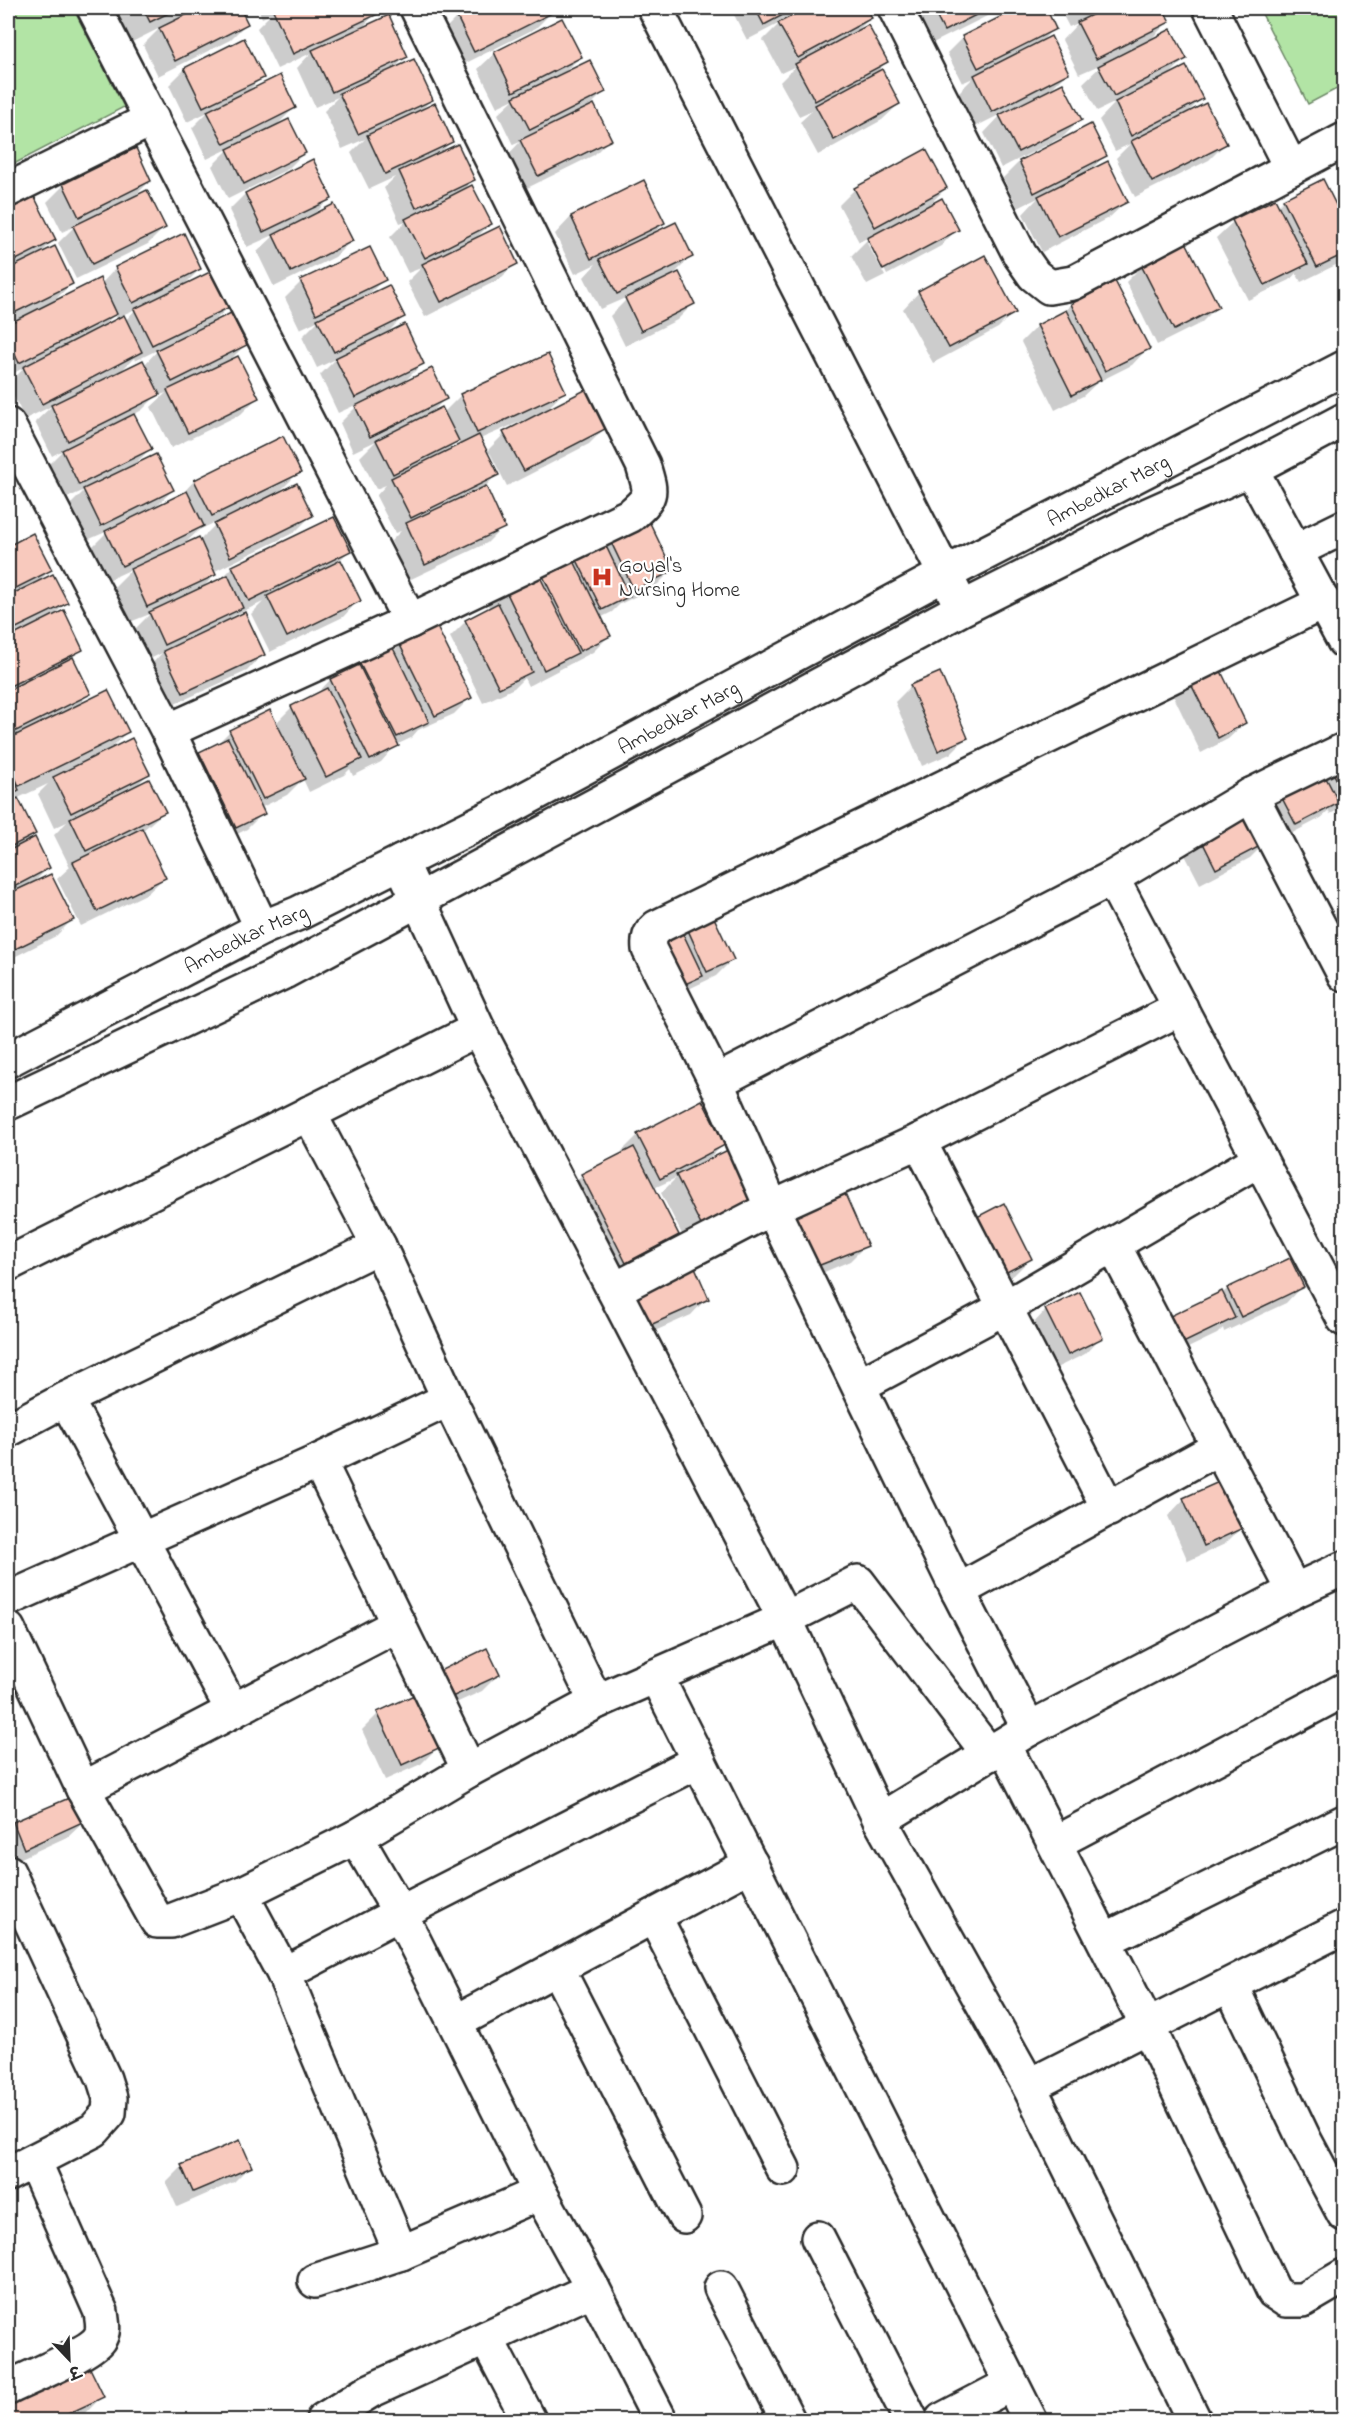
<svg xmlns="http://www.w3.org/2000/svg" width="1352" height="2428" viewBox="0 0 1352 2428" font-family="'Indie Flower','Playpen Sans Deva',sans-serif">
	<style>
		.green { fill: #b2e4a5; stroke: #6e8868; stroke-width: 1.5 }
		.shadow { fill: #0003; fill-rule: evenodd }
		.building { fill: #f8c9bd; stroke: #2b2b2b; stroke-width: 1.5 }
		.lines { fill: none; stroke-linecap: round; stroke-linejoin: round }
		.minor-casing { stroke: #2b2b2b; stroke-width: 38 }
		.minor { stroke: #fff; stroke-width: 33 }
		.labels { text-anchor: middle; stroke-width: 4.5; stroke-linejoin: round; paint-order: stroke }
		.street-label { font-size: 21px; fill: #2b2b2b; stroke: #fff }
		.poi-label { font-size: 21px; fill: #2b2b2b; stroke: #fff; text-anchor: start }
	</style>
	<rect width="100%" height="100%" fill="#fff"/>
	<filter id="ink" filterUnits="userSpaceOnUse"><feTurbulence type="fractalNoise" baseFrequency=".0167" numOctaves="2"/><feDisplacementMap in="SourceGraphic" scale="12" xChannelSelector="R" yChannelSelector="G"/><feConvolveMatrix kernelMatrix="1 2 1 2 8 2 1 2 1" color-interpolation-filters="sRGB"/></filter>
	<g filter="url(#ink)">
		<g class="green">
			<polygon points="8,8 73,8 124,107 8,167"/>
			<polygon points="1259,8 1344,8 1344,85 1308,104"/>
		</g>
		<g class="shadow">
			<polygon points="108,8 238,8 246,24 230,40 158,76 143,45 160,28 126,45"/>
			<polygon points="258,8 373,8 376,13 360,30 406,56 393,70 431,100 419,112 452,141 439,154 473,180 462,192 490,224 475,239 516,263 500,279 425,317 407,282 421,268 408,273 390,237 406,221 400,223 384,188 395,177 369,189 351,153 365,139 342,149 324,111 338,97 315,107 297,68 311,53 277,69 257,28 270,15 262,18"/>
			<polygon points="476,8 550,8 552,12 536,28 458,67 441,33 457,17"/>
			<polygon points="732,8 865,8 870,18 856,32 886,62 874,75 899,104 882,120 818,155 800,122 813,110 799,116 780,82 796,66 781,73 763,40 780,23 747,40 731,9"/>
			<polygon points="911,8 1003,8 927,46"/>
			<polygon points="1022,8 1044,8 1054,28 1040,43 1068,72 1049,91 1080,120 1064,136 1001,168 984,133 1003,113 975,127 958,93 973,78 962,83 947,53 963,37"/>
			<polygon points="1059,8 1161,8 1168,22 1148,42 1185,59 1168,76 1201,99 1186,114 1225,144 1209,160 1135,197 1116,158 1130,144 1115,151 1099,120 1116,102 1097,111 1083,83 1104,63 1079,74 1062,40 1078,23 1069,27"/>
			<polygon points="495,53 580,57 564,73 604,92 588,108 610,139 594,155 521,191 505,158 520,142 513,145 498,114 514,99 497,107 478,69"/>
			<polygon points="185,69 262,77 247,92 294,108 275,127 304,153 288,169 228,199 212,166 230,148 207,159 192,128 208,112 187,122 169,85"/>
			<polygon points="135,150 150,181 133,198 164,228 148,244 76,279 58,243 75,226 62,232 47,202 63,186"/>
			<polygon points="1105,155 1090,171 1127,201 1110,217 1042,252 1023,214 1038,198 1018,208 1003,178 1019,162"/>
			<polygon points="312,161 330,198 312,217 351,241 335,257 274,287 257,252 276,234 247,247 229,210 245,194"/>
			<polygon points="1323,181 1344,224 1344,258 1340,263 1301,282 1296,273 1290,280 1248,300 1216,238 1233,222 1274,201 1277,207 1284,200"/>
			<polygon points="644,182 664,223 652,235 691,257 672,276 693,304 677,320 625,346 610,316 630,296 600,309 584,277 596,264 575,274 555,234 571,217"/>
			<polygon points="946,188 927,207 957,229 941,246 887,275 871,243 867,243 885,276 867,285 851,256 871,236 859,242 839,205 855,189"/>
			<path d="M33,196L54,240L39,255L71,284L52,303L101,284L116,268L200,269L183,286L230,306L211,324L245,345L230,360L257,398L241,414L171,448L151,407L166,393L155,397L142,410L133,415L150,449L133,466L173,490L154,508L180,496L194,481L282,438L299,472L278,493L311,516L295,532L213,572L215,575L200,590L219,581L233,567L349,551L339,561L359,600L343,617L270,652L251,614L263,602L233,616L228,621L263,654L247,671L166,708L148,668L162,653L148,660L134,630L150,614L130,622L114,587L132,569L106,581L90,549L108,531L85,541L68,507L85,490L62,500L46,467L63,450L52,456L35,422L52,406L25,419L8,385L25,367L8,376V208ZM136,309L125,321L122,315ZM115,314L118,320L101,328ZM159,349L144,365L120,372L134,358L135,361ZM220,520L199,541L181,547L199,530Z"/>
			<polygon points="1142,266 1217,307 1201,323 1157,345 1126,282"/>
			<path d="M384,279L367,296L403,317L385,335L422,364L401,385L445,399L430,414L443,413L460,396L548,356L564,392L545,411L480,439L486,452L504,434L605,428L589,444L507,486L490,453L487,454L497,474L485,487L503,527L487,543L409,580L391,541L401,531L395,533L376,496L386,485L376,489L360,457L376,441L353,452L340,423L360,403L338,413L320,375L336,359L317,368L302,337L319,320L300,329L285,298L301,282ZM457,440L460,446L445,453Z"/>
			<polygon points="919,292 1014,312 998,328 933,363 903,309"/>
			<polygon points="1071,305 1148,348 1132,365 1098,382 1083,396 1055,410 1021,342 1037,326 1063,313"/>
			<polygon points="32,535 50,570 37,583 66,603 51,618 81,649 72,658 89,694 77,706 127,732 108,751 148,774 134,788 164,812 142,831 165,877 148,893 81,926 57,879 70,867 54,835 67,822 54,828 38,794 48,784 16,799 34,834 25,843 48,868 33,883 72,920 56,936 8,960 8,547"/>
			<polygon points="612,543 671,571 655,587 620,604 612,612 600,618 609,636 593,652 528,686 524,678 514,688 483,703 450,637 466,621 490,609 487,603 503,587 541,581 577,560 606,549"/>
			<polygon points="400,645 470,698 454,714 418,730 411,738 396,745 381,762 353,776 350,769 344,775 309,792 303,779 287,795 260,808 263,813 247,829 220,843 184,770 200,753 214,747 230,731 275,724 292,707 315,696 330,680 356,668 360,663 393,652"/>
			<polygon points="1190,681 1245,723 1228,739 1201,753 1174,697"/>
			<polygon points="911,686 966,738 950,754 922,766 895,702"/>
			<polygon points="1344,760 1344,807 1330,814 1329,811 1321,818 1279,840 1265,813 1281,797"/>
			<polygon points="1201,839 1266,842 1250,858 1200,884 1185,855"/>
			<polygon points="1344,915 1344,950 1323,933"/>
			<polygon points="684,920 732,960 716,976 655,1005 637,958"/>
			<polygon points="638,1135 723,1145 706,1162 754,1203 687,1244 661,1193 676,1178 654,1188 678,1235 653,1259 602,1286 558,1199 582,1175 623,1154 622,1151"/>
			<polygon points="974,1220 1030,1259 1014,1275 985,1290"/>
			<polygon points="765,1229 866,1245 850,1261 794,1285"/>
			<polygon points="1302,1286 1286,1303 1224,1332 1223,1328 1217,1334 1161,1361 1227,1289"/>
			<polygon points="707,1298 691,1315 632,1341 615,1304"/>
			<polygon points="1046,1310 1101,1337 1085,1354 1052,1370 1030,1327"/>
			<polygon points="1184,1499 1241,1528 1225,1544 1188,1561 1168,1516"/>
			<polygon points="498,1675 482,1691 423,1718 437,1748 421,1764 385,1780 362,1730 378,1714 415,1696"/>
			<polygon points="86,1820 69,1836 8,1864 8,1830 14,1824"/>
			<polygon points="250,2166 234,2182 177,2207 166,2183 182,2167"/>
			<polygon points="87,2366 102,2396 86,2413 70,2420 8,2420 8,2405"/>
		</g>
		<g class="building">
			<polygon points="143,8 179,8 150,22"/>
			<polygon points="200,8 240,8 248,24 175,61 159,28"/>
			<polygon points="279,8 375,8 378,14 293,54 273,10"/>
			<polygon points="472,8 551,8 554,12 474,52 456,15"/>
			<polygon points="755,8 796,8 764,25"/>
			<polygon points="807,8 866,8 872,18 798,58 778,23"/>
			<polygon points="932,8 990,8 944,31"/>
			<polygon points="1018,8 1046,8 1056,29 978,68 962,36"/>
			<polygon points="1106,8 1163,8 1170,22 1096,59 1077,22"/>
			<polygon points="389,15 408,57 332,92 312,50"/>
			<polygon points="562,18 582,57 513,92 494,52"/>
			<polygon points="868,25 888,62 815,101 795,64"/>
			<polygon points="1171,29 1187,59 1114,96 1098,66"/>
			<polygon points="1051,36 1069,73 992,112 974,75"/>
			<polygon points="244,38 264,78 203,107 184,68"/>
			<polygon points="414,59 433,100 358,134 339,93"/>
			<polygon points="590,60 606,92 530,130 513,97"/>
			<polygon points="1186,66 1203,99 1131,136 1115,102"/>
			<polygon points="882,69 900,104 834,140 815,105"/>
			<polygon points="280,75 296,108 224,144 207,111"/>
			<polygon points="1063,83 1082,120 1018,152 999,115"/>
			<polygon points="435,103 453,142 385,174 367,135"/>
			<polygon points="1206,103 1227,144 1152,182 1131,141"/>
			<polygon points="594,104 612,140 538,176 520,140"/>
			<polygon points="289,119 306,153 244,184 227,149"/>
			<polygon points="1091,124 1107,156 1034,193 1019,161"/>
			<polygon points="458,144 475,180 416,208 399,171"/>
			<polygon points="136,148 151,181 79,217 63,184"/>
			<polygon points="926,149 947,188 875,227 854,188"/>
			<polygon points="313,159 332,199 263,232 245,193"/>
			<polygon points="1108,161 1128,202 1058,237 1038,196"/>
			<polygon points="1323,179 1344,221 1344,254 1317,267 1283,199"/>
			<polygon points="644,180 665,223 591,259 571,216"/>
			<polygon points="472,185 492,224 425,258 405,219"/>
			<polygon points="147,190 166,228 92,264 73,226"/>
			<polygon points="33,194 56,240 8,264 8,206"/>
			<polygon points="942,198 959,230 883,270 867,238"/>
			<polygon points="1275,199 1308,264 1265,285 1232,220"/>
			<polygon points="334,204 353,241 291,272 273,235"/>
			<polygon points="676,222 693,257 617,294 599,259"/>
			<polygon points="500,226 518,264 441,302 422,264"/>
			<polygon points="184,233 201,269 133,303 115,267"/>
			<polygon points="1186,242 1219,307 1174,330 1141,265"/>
			<polygon points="55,246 73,284 8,316 8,269"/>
			<polygon points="370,247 386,280 316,314 300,280"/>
			<polygon points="985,255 1016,313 949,348 918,291"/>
			<polygon points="214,270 232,306 152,345 134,309"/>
			<polygon points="679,272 695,304 641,331 625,298"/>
			<polygon points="100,278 117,314 19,363 8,340 8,324"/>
			<polygon points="1115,281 1150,349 1105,371 1071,304"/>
			<polygon points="389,285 405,317 334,352 317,319"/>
			<polygon points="1066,310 1101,380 1072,395 1037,325"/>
			<polygon points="231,313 247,345 172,382 156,350"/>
			<polygon points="124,315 142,352 42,404 23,367"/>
			<polygon points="405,324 424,364 355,398 335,358"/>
			<polygon points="548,354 566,392 477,433 460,394"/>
			<polygon points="238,356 259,398 188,433 167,390"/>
			<polygon points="143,360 160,395 68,441 51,405"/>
			<polygon points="432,368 447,399 370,437 355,406"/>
			<polygon points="587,389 607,428 524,471 503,432"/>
			<polygon points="442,407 459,441 393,474 376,440"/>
			<polygon points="134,414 152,449 79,485 62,450"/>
			<polygon points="479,435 499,475 411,518 391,478"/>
			<polygon points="283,436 301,473 212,516 194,480"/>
			<polygon points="156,454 174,490 101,526 83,489"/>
			<polygon points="297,483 313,516 230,557 214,524"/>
			<polygon points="486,486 505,528 425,565 406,523"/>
			<polygon points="187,491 204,526 122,566 105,531"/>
			<polygon points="334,517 351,551 249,601 232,566"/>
			<polygon points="650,523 673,571 634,590 611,542"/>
			<polygon points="33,533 52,570 8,592 8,546"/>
			<polygon points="199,537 216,575 147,607 130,569"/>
			<polygon points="605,544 630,596 602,610 576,558"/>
			<polygon points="341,560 361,601 287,637 267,596"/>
			<polygon points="574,561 611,636 580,651 543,576"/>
			<polygon points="536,569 578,653 544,670 503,585"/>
			<polygon points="53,574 68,603 8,632 8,596"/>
			<polygon points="228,575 243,608 164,645 149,612"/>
			<polygon points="498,603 532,672 499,688 465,620"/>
			<polygon points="64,610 83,650 8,687 8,638"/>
			<polygon points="245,612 265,655 183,693 163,651"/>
			<polygon points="436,625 472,698 435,716 399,643"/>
			<polygon points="392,646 429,722 397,737 359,662"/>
			<polygon points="73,657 91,694 8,735 8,690"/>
			<polygon points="359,665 399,746 370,760 330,679"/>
			<polygon points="1218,665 1246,723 1218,738 1189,680"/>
			<polygon points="940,672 968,738 938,751 910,685"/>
			<polygon points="327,688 362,759 326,777 291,706"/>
			<polygon points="108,690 129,732 19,786 8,762 8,739"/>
			<polygon points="270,710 305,779 263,799 229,730"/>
			<polygon points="132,738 150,774 71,813 53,777"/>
			<polygon points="228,738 265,814 236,828 199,752"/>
			<polygon points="1344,759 1344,795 1330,766"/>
			<polygon points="8,766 19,790 8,796"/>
			<polygon points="1324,774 1339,803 1296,825 1281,796"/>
			<polygon points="149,779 166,812 86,851 70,818"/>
			<polygon points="18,798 36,834 8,848 8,803"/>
			<polygon points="1252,810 1268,842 1216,869 1200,837"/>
			<polygon points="142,828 166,878 97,911 73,862"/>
			<polygon points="35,837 50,868 8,890 8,851"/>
			<polygon points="51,874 74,920 9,952 8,894"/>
			<polygon points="709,907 734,960 707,972 683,919"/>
			<polygon points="678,923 703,976 672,990 652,940"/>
			<polygon points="702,1100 725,1145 660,1179 637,1134"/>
			<polygon points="634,1147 679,1235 626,1263 581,1174"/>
			<polygon points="730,1149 756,1203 703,1229 676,1175"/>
			<polygon points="841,1185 868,1246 810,1269 780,1212"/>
			<polygon points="1004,1203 1032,1259 1001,1275 973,1219"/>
			<polygon points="691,1258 709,1299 648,1326 630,1286"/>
			<polygon points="1290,1258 1304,1287 1241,1317 1227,1288"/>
			<polygon points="1222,1291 1235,1318 1177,1346 1164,1319"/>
			<polygon points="1080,1292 1103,1338 1068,1355 1045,1309"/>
			<polygon points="1221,1481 1243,1528 1204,1546 1183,1498"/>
			<polygon points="487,1648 500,1675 441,1702 429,1676"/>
			<polygon points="414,1695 439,1748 402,1765 377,1712"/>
			<polygon points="76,1795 87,1820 24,1849 13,1822"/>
			<polygon points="240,2140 252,2167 193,2192 181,2165"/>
			<polygon points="88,2364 104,2397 55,2420 8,2420 8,2403"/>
		</g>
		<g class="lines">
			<defs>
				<g id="minor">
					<polyline points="94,8 410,621"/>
					<polyline points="655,8 955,594"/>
					<polyline points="895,8 1020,255 1034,275 1049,287 1073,283 1344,140"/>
					<polyline points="1210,8 1291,168"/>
					<polyline points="8,190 152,119"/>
					<polyline points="8,425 168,731 262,928"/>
					<polyline points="1251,469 1344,641"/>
					<polyline points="1295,551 1344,527"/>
					<path d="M168,731L410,621L631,515C654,495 651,493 643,465L417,8"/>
					<polyline points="1251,795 1344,974"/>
					<polyline points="401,862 478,1029 785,1619 880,1820 1029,2086 1194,2420"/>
					<polyline points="1112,878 1344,1319"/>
					<path id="s1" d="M8,1060L262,928L299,913L499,813L945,574L1344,368"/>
					<polyline points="716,1082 1112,878 1251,795 1344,750"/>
					<polyline points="8,1103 286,971 963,608 1150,514 1251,469 1344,420"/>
					<polyline points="309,1113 379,1246 449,1399 596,1702"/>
					<polyline points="919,1141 1109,1509"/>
					<polyline points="1114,1246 1294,1591"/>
					<polyline points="8,1264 478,1029"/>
					<polyline points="614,1290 772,1208 919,1141 1181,1008"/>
					<polyline points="860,1385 1006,1307 1260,1159"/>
					<polyline points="66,1399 233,1711"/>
					<polyline points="8,1430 66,1399 379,1246"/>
					<polyline points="319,1461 469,1770"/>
					<polyline points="958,1591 1218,1448"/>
					<polyline points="8,1599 319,1461 449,1399"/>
					<polyline points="8,1629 83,1789 157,1921 171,1921 241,1894 356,1837 469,1770 596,1702 785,1619 858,1582 989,1754"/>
					<polyline points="656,1676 1030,2420"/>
					<path d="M1029,1729L958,1591L772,1208L716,1082L649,949C648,939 649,934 657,927L1324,602"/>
					<polyline points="1004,1745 1148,2027 1274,2292 1286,2300 1303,2300 1344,2276"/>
					<polyline points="83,1789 399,1624"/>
					<polyline points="880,1820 1029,1729 1294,1591 1344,1568"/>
					<polyline points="356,1837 400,1913 540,2193 593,2289 660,2420"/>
					<polyline points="1055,1843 1344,1690"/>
					<polyline points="8,1872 104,2079 110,2098 109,2113 94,2130 8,2174"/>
					<polyline points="241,1894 284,1974 401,2253"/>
					<polyline points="654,1916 783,2169"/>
					<polyline points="1105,1940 1344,1822"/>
					<polyline points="557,1968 684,2216"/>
					<polyline points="284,1974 400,1913 699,1761"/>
					<polyline points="1231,1986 1305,2141 1344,2214"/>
					<polyline points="456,2022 751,1864"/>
					<polyline points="1029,2086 1344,1927"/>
					<polyline points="818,2238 911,2420"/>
					<polyline points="315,2281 401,2253 540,2193"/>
					<polyline points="721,2288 788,2420"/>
					<polyline points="486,2338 529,2420"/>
					<path d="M8,2388C26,2379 90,2353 99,2339C105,2331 102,2321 101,2312L34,2161"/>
					<polyline points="323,2420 370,2391 593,2289"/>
					<polyline points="942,2420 1011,2384"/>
				</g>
			</defs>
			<use href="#minor" class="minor-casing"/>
			<use href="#minor" class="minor"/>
		</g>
	</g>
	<defs>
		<symbol id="hospital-bare" viewBox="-9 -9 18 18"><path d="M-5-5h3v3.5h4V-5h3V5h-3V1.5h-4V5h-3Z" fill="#c8321e" stroke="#fff" stroke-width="2.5" paint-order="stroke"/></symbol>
	</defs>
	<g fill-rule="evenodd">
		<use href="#hospital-bare" x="587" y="562" width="30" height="30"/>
	</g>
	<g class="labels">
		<g class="street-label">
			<text dy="7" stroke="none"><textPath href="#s1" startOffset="1239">Ambedkar Marg</textPath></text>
			<text dy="7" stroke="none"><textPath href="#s1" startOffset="753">Ambedkar Marg</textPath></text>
			<text dy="7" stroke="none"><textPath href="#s1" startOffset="267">Ambedkar Marg</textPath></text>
		</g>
		<g class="poi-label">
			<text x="619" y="572">Goyal's<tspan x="619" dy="24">Nursing Home</tspan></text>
		</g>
	</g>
	<rect width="1352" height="2428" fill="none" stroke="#fff" stroke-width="30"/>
	<rect x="15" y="15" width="1322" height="2398" fill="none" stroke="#2b2b2b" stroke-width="2" filter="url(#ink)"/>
	<g transform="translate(69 2359) rotate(157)" stroke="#ffffff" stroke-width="4.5" paint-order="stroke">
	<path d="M0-4.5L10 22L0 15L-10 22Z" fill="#2b2b2b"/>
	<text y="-9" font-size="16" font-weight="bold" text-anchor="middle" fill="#2b2b2b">उ</text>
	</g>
</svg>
